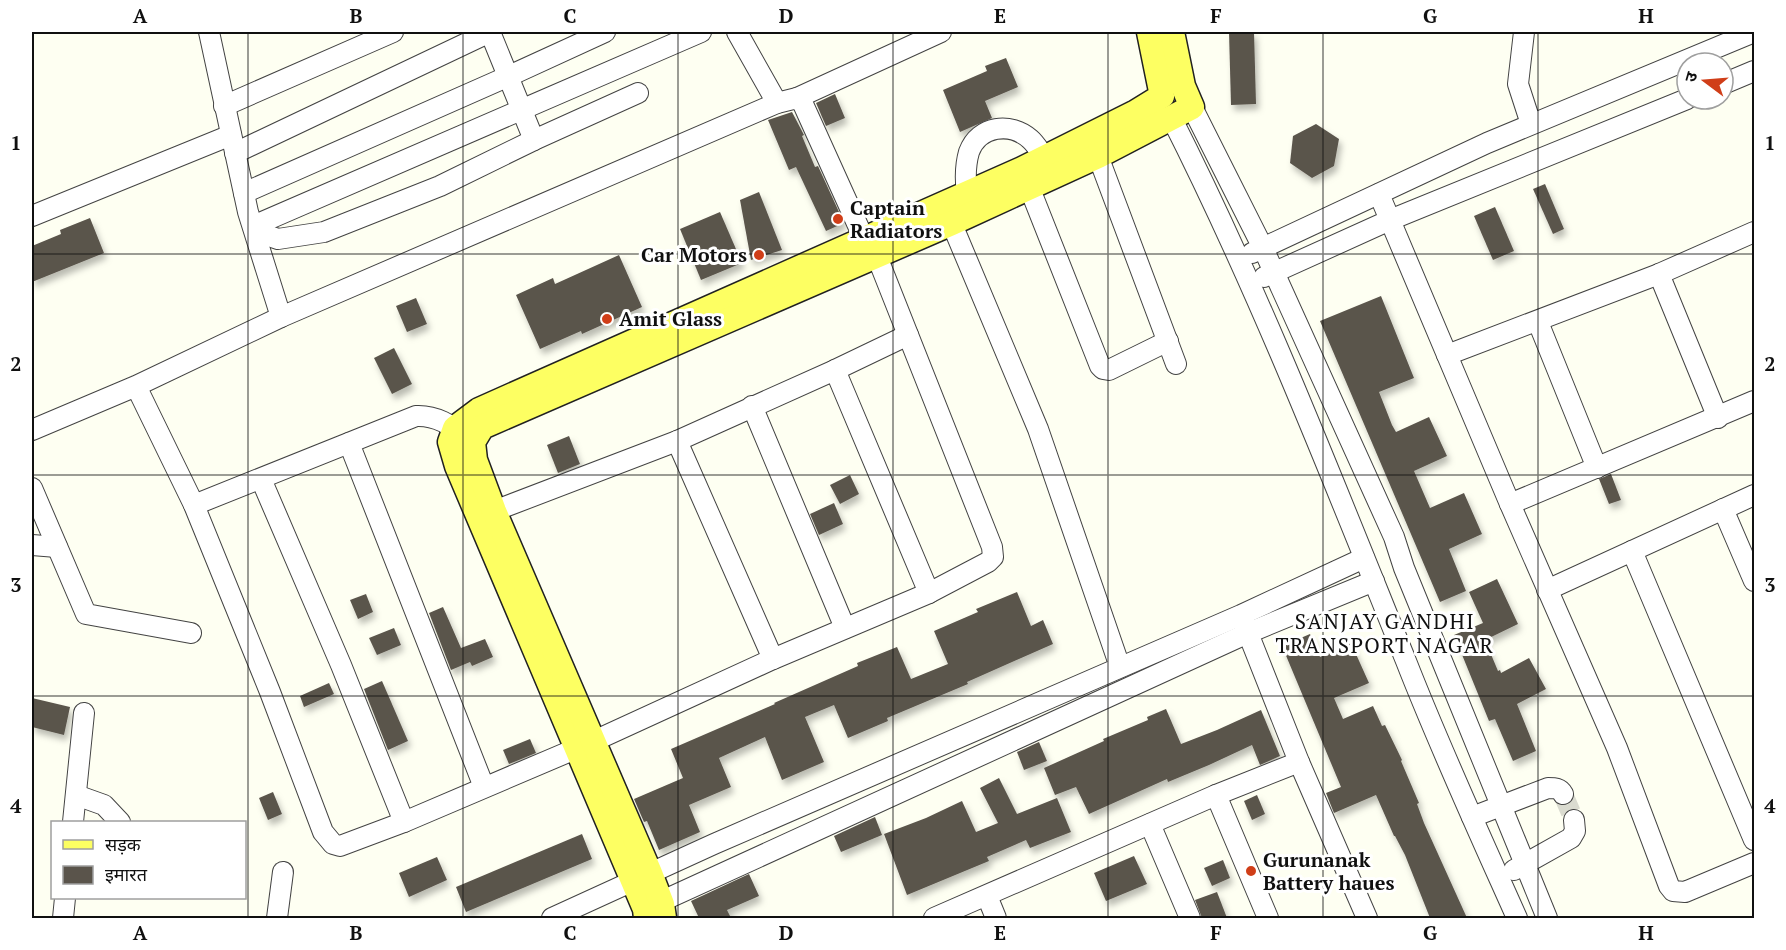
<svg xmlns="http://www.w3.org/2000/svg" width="1786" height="950" viewBox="0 0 1786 950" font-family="'PT Serif','Noto Sans Devanagari',serif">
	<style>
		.building { fill: #5a544b; filter: url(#shadow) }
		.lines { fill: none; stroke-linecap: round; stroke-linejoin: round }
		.minor-tunnel { stroke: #dadbd0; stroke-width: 20; stroke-dasharray: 20 10; stroke-linecap: butt }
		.minor-casing { stroke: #434343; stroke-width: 22 }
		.major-casing { stroke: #212121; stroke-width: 27 }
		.minor { stroke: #fff; stroke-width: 20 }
		.major { stroke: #fdff62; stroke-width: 24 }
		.grid { fill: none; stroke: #101010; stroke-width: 1.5; stroke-opacity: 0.55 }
		.poi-dot { fill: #d03e18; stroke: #fff; stroke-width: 2 }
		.labels { text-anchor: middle; stroke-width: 6; stroke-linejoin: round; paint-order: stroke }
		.poi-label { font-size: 20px; font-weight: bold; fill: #101010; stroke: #fff; text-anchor: start }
		.neighbourhood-label { font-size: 21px; letter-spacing: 1.5px; fill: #101010; stroke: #fff }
		.neatline { fill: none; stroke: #101010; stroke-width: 2 }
		.grid-label { font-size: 20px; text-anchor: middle; font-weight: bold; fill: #101010 }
	</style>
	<defs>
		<filter id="shadow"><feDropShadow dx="3" dy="5.5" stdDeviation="3" flood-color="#0004"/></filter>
	</defs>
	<rect width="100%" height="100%" fill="#fefff2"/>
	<g class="building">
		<polygon points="1229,32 1254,32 1256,104 1231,105"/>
		<polygon points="1006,58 1018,87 985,101 992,118 960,132 943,90 987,71 985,66"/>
		<polygon points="835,94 845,118 826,126 816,103"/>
		<polygon points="792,112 804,135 802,136 815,167 818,166 844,223 826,231 796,167 789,170 768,120"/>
		<polygon points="1316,124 1339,139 1334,166 1312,178 1290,163 1293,136"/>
		<polygon points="1545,184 1564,229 1553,234 1533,189"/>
		<polygon points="759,192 782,250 751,260 740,200"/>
		<polygon points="1495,207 1514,251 1493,260 1474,216"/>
		<polygon points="720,212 742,263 701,280 680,229"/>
		<polygon points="90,218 104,253 32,282 32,246 61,234 60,230"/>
		<polygon points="619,255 642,307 582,334 581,331 540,349 516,295 553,278 555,284"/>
		<polygon points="1381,296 1414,378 1379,392 1392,425 1396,432 1429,417 1447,456 1414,471 1430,508 1464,493 1482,534 1449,549 1466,591 1440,602 1320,321"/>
		<polygon points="416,298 427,324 407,332 396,306"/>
		<polygon points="394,348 412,384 392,394 374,358"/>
		<polygon points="569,436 580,464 558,473 547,445"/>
		<polygon points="1611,474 1621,500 1609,504 1599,479"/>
		<polygon points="850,475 859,494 840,504 830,485"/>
		<polygon points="834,503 843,524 819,535 810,514"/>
		<polygon points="1497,579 1518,624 1485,640 1498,671 1500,670 1501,673 1529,658 1546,689 1517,704 1536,751 1513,761 1495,719 1489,721 1454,635 1483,623 1469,592"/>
		<polygon points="1017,592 1031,626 1043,620 1053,644 967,682 968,684 887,718 888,721 848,738 834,705 805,717 824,762 782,780 765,737 719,758 731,787 689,805 700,832 659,850 647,821 644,822 634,799 683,778 671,749 775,704 774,703 858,666 857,663 897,647 911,679 948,664 934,631 978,612 976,609"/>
		<polygon points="366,594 373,612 358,619 350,600"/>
		<polygon points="443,607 461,648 485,639 493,657 472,666 470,662 451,670 429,613"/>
		<polygon points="394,628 401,645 377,655 369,638"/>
		<polygon points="1310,634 1320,657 1351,643 1369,683 1334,698 1343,719 1373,706 1382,726 1385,725 1402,760 1401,761 1419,803 1417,804 1424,823 1467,918 1430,918 1405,855 1395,836 1394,836 1376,795 1334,813 1326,793 1341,787 1282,646"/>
		<polygon points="382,681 408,741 388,750 364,689"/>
		<polygon points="329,683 334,694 304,707 300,696"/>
		<polygon points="32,698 70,707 64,735 32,727"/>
		<polygon points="1166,709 1181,744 1217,730 1261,710 1280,756 1260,765 1252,745 1209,765 1168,782 1167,779 1089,814 1076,787 1055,795 1044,768 1104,741 1103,739 1148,720 1147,717"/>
		<polygon points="530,739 536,753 509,764 503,750"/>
		<polygon points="1039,742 1047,761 1024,770 1017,752"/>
		<polygon points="999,778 1017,814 1057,798 1071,832 1030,848 1026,840 987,857 989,861 907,895 884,834 926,818 962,801 976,832 998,823 980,788"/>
		<polygon points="273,792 282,814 268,820 259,798"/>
		<polygon points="1257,795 1265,814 1252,820 1244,801"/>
		<polygon points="875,817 882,835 841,852 834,836"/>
		<polygon points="582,834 592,859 466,912 456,887"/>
		<polygon points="1134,856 1147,884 1106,901 1094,873"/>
		<polygon points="437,857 447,880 409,897 399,873"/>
		<polygon points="1223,860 1230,878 1212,886 1204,868"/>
		<polygon points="749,874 759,896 727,910 731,918 699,918 691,901"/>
		<polygon points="1217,892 1227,918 1202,918 1195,900"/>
	</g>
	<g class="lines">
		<polyline class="minor-tunnel" points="1563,794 1574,820"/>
		<defs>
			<g id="minor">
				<polyline points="209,32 248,212 281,317"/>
				<polyline points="490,32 534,140"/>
				<polyline points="737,32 777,103"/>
				<polyline points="1524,32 1518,84 1531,124"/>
				<polyline points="1723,84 1754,71"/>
				<polyline points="797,98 941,32"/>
				<polyline points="224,106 393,32"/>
				<polyline points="1192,107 1263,248 1394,537 1404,568 1547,918"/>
				<path d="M1171,117C1260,293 1332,478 1406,661C1440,748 1479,833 1517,918"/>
				<polyline points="235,153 490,32"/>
				<polyline points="1098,156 1176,364"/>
				<polyline points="1024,174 1100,366 1103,369 1109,370 1168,341"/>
				<polyline points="244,193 509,76 605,32"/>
				<path d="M967,194C965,179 965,166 969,152C979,125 1011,122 1030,139C1036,144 1040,152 1045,158"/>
				<polyline points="1379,194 1510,504 1617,748 1669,886 1673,891 1685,892 1754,863"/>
				<polyline points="946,210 1038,429 1120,667"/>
				<polyline points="32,216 231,135"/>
				<polyline points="259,223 269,236 278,239 324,232 440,186 534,140 638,93"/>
				<polyline points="253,226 701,32"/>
				<polyline points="1252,253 1487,143 1754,32"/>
				<polyline points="1659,274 1718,418"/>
				<polyline points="1264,277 1390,220 1687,99"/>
				<polyline points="1538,322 1597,468"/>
				<polyline points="1447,355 1659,274 1754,232"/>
				<polyline points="835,370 929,593"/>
				<polyline points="752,406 845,628"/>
				<polyline points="32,430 136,386 281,317 777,103 797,98 803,104 864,239 876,254 992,547 993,557 988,562 929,593 773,659 594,741 404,822 340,846 333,844 323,832 270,692 194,505 136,386"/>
				<polyline points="677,441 773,659"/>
				<polyline points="349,443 484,787"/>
				<polyline points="261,479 341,665 404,822"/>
				<polyline points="32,488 86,614 191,633"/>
				<polyline points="1510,504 1754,401"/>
				<path d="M194,505L416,416C436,415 451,425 466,437"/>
				<polyline points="1723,509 1754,581"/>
				<polyline points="494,511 677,441 835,370 908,335"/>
				<polyline points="32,545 57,547"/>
				<polyline points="1632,551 1754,840"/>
				<polyline points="1547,590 1754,495"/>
				<polyline points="1244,623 1299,762 1367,918"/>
				<polyline points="76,795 104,805 120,822"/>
				<polyline points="1216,795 1268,918"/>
				<path d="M1472,817L1548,788C1555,788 1560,788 1563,794"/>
				<polyline points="73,822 84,713"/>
				<polyline points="1150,824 1190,918"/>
				<polyline points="1514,870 1571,838 1575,831 1574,820"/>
				<polyline points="987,896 996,918"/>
				<polyline points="649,907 1248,633 1374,581"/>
				<polyline points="63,918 65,898"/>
				<polyline points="277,918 283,872"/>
				<polyline points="552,918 714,844 1241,615 1364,558"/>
				<polyline points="934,918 1216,795 1299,762"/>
			</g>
			<g id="major">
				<polyline points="646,918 645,909 457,466 450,442 455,428 479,410 1022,169 1136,112 1162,96 1149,32"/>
				<polyline points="664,918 662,904 650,873 494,511 475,460 473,442 482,427 952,223 1098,156 1192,107 1183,86 1172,32"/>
			</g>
		</defs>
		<use href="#minor" class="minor-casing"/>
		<use href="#major" class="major-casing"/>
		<use href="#minor" class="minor"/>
		<use href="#major" class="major"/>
	</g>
	<path class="grid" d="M248,32V918M463,32V918M678,32V918M893,32V918M1108,32V918M1323,32V918M1538,32V918M32,254H1754M32,475H1754M32,696H1754"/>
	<g class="poi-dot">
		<circle cx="838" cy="219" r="6"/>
		<circle cx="759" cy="255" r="6"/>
		<circle cx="607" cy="319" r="6"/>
		<circle cx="1251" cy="871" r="6"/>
	</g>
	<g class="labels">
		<g class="poi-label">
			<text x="850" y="215">Captain<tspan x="850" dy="23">Radiators</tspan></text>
			<text x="747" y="262" text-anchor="end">Car Motors</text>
			<text x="619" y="326">Amit Glass</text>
			<text x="1263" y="867">Gurunanak<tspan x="1263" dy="23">Battery haues</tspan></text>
		</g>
		<g class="neighbourhood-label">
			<text x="1385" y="629">SANJAY GANDHI<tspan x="1385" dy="24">TRANSPORT NAGAR</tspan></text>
		</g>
	</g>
	<rect width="1786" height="950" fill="none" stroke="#ffffff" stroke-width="66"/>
	<rect x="51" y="821" width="195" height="78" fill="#ffffff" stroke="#9f9f9f" stroke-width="1.5"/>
	<rect x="63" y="840" width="30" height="9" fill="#fdff62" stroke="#9f9f9f" stroke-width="1.5"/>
	<text x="105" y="851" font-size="18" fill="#101010">सड़क</text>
	<rect x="63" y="866" width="30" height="18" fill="#5a544b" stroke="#9f9f9f" stroke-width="1.5"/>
	<text x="105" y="881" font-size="18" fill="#101010">इमारत</text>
	<g transform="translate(1705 81) rotate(286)"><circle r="28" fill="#ffffff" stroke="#9f9f9f" stroke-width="1.5"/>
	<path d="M0-4.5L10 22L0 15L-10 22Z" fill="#d03e18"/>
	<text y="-9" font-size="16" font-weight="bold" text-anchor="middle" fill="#101010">उ</text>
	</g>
	<rect x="33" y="33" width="1720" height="884" class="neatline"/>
	<g class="grid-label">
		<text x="140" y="23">A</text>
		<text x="356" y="23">B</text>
		<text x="570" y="23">C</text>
		<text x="786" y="23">D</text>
		<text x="1000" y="23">E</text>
		<text x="1216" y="23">F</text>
		<text x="1430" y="23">G</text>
		<text x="1646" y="23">H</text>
		<text x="16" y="150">1</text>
		<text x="1770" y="150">1</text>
		<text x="16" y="371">2</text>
		<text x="1770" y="371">2</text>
		<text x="16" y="592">3</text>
		<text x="1770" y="592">3</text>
		<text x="16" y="813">4</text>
		<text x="1770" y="813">4</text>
		<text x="140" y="940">A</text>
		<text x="356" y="940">B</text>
		<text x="570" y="940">C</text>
		<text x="786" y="940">D</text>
		<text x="1000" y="940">E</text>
		<text x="1216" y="940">F</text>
		<text x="1430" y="940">G</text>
		<text x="1646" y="940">H</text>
	</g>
</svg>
